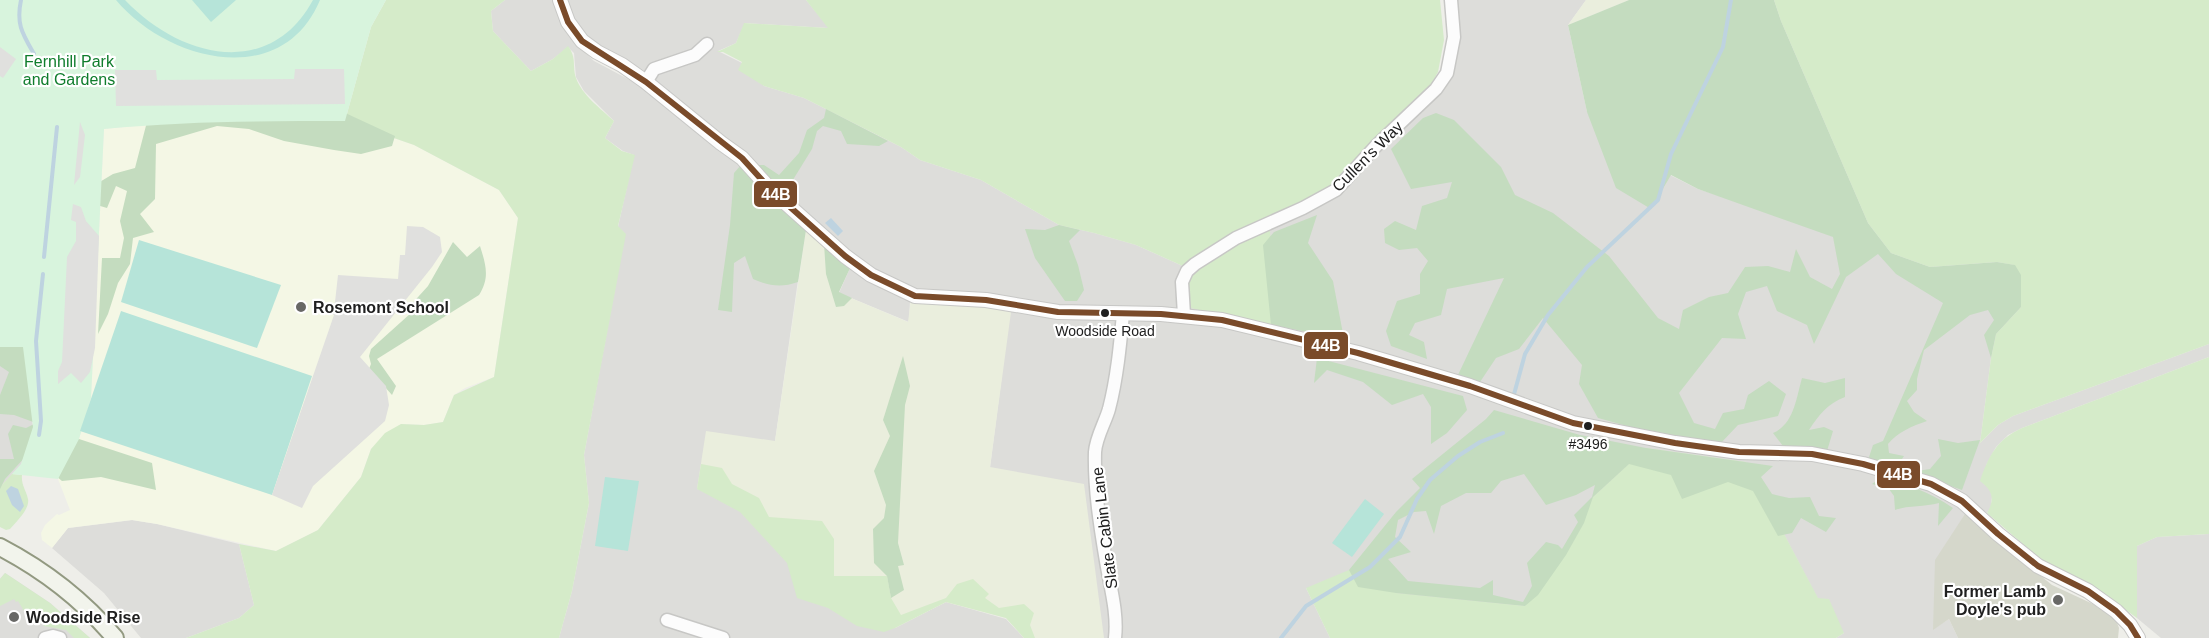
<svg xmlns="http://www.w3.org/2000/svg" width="2209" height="638" viewBox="0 0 2209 638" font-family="Arial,sans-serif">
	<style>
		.residential { fill: #ddddda }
		.education { fill: #f4f7e5 }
		.construction { fill: #d5d7cb }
		.farmland { fill: #eaeedd }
		.grass { fill: #d5ebc9 }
		.forest { fill: #c4dcbf; fill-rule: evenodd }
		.park { fill: #d8f4dd }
		.pitch { fill: #b6e4d9 }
		.parking { fill: #e0e0de }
		.water { fill: #bed3e0 }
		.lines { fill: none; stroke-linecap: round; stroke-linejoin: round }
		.stream { stroke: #bed3e0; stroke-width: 4 }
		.minor-casing { stroke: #c7c7c5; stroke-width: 15 }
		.tertiary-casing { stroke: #c7c7c5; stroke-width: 16 }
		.secondary-casing { stroke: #929981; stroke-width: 20 }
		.minor { stroke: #fcfcfc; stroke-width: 12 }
		.tertiary { stroke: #fcfcfc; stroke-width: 14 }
		.secondary { stroke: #f2f4ec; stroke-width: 16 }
		.bus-1-casing { stroke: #fff; stroke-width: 10 }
		.bus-1 { stroke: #7a4b2a; stroke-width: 6 }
		.poi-dot { fill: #686866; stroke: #fff; stroke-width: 2 }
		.bus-dot { fill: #202020; stroke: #fff; stroke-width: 2 }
		.labels { text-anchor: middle; stroke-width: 4.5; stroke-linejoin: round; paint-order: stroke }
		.bus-label { font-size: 14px; fill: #202020; stroke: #fff }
		.park-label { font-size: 16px; fill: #107d2d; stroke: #fff }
		.street-label { font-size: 16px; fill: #202020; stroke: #fff }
		.poi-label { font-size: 16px; font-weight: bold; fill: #202020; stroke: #fff; text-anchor: start }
		.line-badge { stroke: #fff; stroke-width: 2 }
		.badge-label { font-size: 16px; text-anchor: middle; font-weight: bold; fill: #fff }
	</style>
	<rect width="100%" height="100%" fill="#eeeee9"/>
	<g class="residential">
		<polygon points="505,0 554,0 565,30 576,44 594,61 645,88 741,165 804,238 775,441 731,499 895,628 946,602 1006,619 1024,638 559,638 572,591 589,503 584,455 625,234 618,227 634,155 623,151 605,138 614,121 584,91 576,77 574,53 568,47 553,59 531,71 493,31 491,11"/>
		<polygon points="566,0 806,0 829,28 745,23 736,43 718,51 742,63 764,86 804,98 901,147 920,160 981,180 1059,225 1094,233 1136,245 1196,272 1227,249 1338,194 1449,81 1458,48 1454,0 1586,0 1568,25 1587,112 1670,175 1698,189 1768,212 2021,307 1996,334 1991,358 1980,443 1998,425 2013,416 2209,344 2209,357 2022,428 2008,435 1996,447 1986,465 1992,496 1991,507 1987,513 1974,503 1965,515 1933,629 1949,619 1958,638 1836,638 1844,633 1818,599 1746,462 1568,547 1525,606 1306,588 1330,638 1103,638 990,468 1010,312 910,300 909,322 839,293 851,266 878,272 859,260 784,194 758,165 663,91 643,70 604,49 588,37 573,20"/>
		<polygon points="0,347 23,347 33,427 21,465 0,487"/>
		<polygon points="132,520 157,524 239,544 254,605 239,618 186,638 141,638 104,593 52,548 68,528"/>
		<polygon points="2209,534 2209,638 2161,638 2137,618 2137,546 2157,537"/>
		<polygon points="5,573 50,603 90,638 0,638 0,579"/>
	</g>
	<polygon class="education" points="251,121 345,121 414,145 499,190 518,218 494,377 465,388 454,395 443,422 424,425 401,424 371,449 361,477 318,530 276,551 157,524 132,520 68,528 52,548 42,540 41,533 45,525 57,514 59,515 70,510 58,479 79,439 91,398 104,129 146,125"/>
	<polygon class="construction" points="1965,514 2052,585 2093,604 2116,620 2119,628 2118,638 1958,638 1949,619 1933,630 1935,560"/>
	<g class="farmland">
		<polygon points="1586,0 1629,0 1568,25"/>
		<polygon points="806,230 837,255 839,293 908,322 911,299 990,306 1011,312 990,467 1084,484 1104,638 1024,638 1006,618 946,602 895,628 731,499 697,489 706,431 775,441"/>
	</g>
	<g class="grass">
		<path d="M386,0H505L491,11L493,31L531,71L553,59L568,46C577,58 572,66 576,78C582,95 601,109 614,121L605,138L622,151L635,155L618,226L626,234L584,455L589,503L572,591L559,638H186L239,618L254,605L239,544L276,551L318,530L361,477L371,449L385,433L401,424L424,425L443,422L454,395L494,377L518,218L499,190L414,145L345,121L371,27Z"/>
		<polygon points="806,0 1440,0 1444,40 1438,72 1432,83 1383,130 1336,182 1310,202 1185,267 1136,245 1094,233 1059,225 981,180 920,160 901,147 804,98 764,86 738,70 742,62 723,52 717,52 736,43 744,23 828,28"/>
		<polygon points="1774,0 2209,0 2209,344 2013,416 1998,425 1980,443 1991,358 1996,334 2021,307 2014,265 1997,262 1930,267 1891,253 1868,223 1781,21"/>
		<path d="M1258,231H1270L1277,331L1240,320L1191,308C1186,295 1187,287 1190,273Z"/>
		<path d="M2209,357V534L2157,537L2137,546V618C2124,609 2112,598 2099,590C2080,578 2040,573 2031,551L1987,513C1995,499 1993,491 1980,481C1988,457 1997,439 2022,428Z"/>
		<polygon points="1646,448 1746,462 1818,598 1829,599 1844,633 1836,638 1330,638 1306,588 1349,570 1396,593 1525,606 1568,547 1593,497"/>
		<polygon points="701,464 722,468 732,484 759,498 769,517 822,521 834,539 834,576 887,576 891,598 901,615 946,598 957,584 973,579 989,594 985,598 999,608 1024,604 1034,613 1030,625 1035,638 1024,638 1006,618 946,602 895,628 884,632 857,626 828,608 797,598 787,563 740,512 697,489"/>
		<path d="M12,474L22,475C21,485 26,490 28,499C30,509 16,522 10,529L6,530L0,527V487Z"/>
		<polygon points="5,573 50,603 90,638 74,638 66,630 44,626 38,616 32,619 28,613 24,611 18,601 16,602 14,599 0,606 0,579"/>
	</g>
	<g class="forest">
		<path d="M1629,0H1774L1781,21L1868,223L1891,253L1930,267L1997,262L2015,265L2021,275V307L1996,334L1991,358L1984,335L1994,320L1988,310L1970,315L1924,350L1917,379V390L1907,401L1914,412L1927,421C1912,426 1898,432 1888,444L1889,453L1904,456L1896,468L1868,460L1873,445L1883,441L1943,303L1896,274L1878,254L1846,277L1814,344L1807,325L1777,311L1767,286L1746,292L1738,314L1746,339L1722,338L1679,393L1694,423L1715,429L1723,413L1744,409L1748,395L1769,381L1786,394L1778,416L1738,425L1720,444L1685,442L1598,418L1579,384L1582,365L1543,318L1519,349L1496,358L1478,385L1457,377L1504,278L1447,289L1441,315L1415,323L1409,335L1424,342L1427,359L1391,346L1386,331L1397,301L1420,294V274L1428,261L1417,248L1399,250L1385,243L1384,229L1395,221L1416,230L1422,206L1447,198L1452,182L1411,189L1391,149L1423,118L1436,113L1454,120L1501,167L1515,195L1553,213L1609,256L1658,318L1679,329L1683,310L1709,297L1728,293L1745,267L1768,266L1790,272L1796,249L1810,277L1832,289L1840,274L1833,237L1698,189L1671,175L1651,209L1616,188L1587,112L1568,25Z"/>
		<polygon points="826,109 888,141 879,146 847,144 841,131 823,126 817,131 812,149 791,183 794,196 784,194 758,165 764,165 779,175 799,153 807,130 824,118"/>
		<polygon points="341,111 395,136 392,146 361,154 334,150 284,141 249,129 217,126 156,144 155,199 140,214 154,232 133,238 130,264 118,283 108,314 98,334 102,258 120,258 124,238 120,221 127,191 116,186 107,208 73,198 113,174 135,168 149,114"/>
		<path d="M741,165L806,230L798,282C781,288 769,286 753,279L745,256L734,263L732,312L718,310L730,225L734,173Z"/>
		<polygon points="1317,215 1308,243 1333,281 1344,339 1271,325 1263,245 1274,232"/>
		<polygon points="1059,225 1080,230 1069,241 1078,265 1084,290 1077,301 1065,301 1035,258 1025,229 1045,230"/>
		<path d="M453,242L467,257L480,246C486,265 490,278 479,295L377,359L396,386L392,395L369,369L371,364L369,356L371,349L411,313L409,307L428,286Z"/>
		<polygon points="824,244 851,266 839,292 852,298 844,306 836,307 826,274"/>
		<polygon points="0,270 17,272 18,290 31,274 27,299 22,314 42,309 39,346 44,414 41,430 37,444 5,479 0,489 0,459 14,459 8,434 13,425 26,428 36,423 14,415 0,414 0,395 9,372 0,366"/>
		<polygon points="903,356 910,386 905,405 898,543 904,565 898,566 904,590 891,598 887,576 874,563 873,529 884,518 886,505 874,471 890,436 883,420"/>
		<polygon points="1317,358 1463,396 1467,410 1447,433 1431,444 1431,407 1423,394 1392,405 1363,382 1327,370 1314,383"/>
		<path d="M1802,378L1825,383L1845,378V397C1827,404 1819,415 1809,430L1824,427L1833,431L1827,451L1786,450L1773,433C1794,424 1796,399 1802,378Z"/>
		<path d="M1494,410L1580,435L1646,448L1773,466L1761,477L1772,494L1789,498L1810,497L1819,516L1836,518L1826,532L1801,518L1792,533L1778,536L1753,491L1728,482L1682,499L1671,475L1629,464L1593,497L1584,523L1566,555L1538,595L1525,606L1396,593L1358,587L1349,570L1396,512L1420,488L1412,479L1486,419ZM1524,474L1546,505L1576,495L1595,485L1592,497L1574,515L1578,522L1562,549L1558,545L1546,542L1527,563L1532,586L1523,602L1493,595V580L1480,588L1408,581L1388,559L1411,552L1395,537L1398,520L1414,512L1426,511L1434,534L1441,506L1466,493H1491L1501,481Z"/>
		<polygon points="76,438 152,463 156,490 101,477 62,481 43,465"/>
		<polygon points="1938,439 1958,443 1980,440 1962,490 1910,472 1930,469 1941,456"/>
		<path d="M1879,479C1905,482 1931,493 1953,508L1938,526L1939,503C1925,507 1909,505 1895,510L1894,496L1889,489L1872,484Z"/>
	</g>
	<path class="park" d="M0,0H386L371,27L345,121C264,121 184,121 104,129L91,398L79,439L58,479L12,474L21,464L33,427L23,347H0Z"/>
	<g class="pitch">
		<path d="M116,0H125C179,57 269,81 313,0H320C282,91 167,61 116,0Z"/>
		<polygon points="192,0 236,0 211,22"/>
		<polygon points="139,240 281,285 257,348 121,302"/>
		<polygon points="121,311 312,376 272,495 80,431"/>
		<polygon points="605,477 639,481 628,551 595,546"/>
		<polygon points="1365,499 1384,514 1352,557 1332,543"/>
	</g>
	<g class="parking">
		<polygon points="0,47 16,59 3,78 0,76"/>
		<polygon points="295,69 344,69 345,104 116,106 115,70 156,70 157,80 294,79"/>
		<polygon points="80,122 85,135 80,177 74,185"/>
		<polygon points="73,204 81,207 86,221 99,236 95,348 90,372 81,383 71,373 58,384 58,371 62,362 67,257 76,241 76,222 71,220"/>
		<polygon points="407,226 423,227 440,237 442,252 432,267 360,357 386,386 389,405 385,421 313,486 302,508 272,495 334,315 331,313 335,302 338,275 398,279 400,255 405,255"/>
	</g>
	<g class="water">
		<polygon points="831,218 843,231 838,236 825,223"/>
		<polygon points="11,486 18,489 24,506 20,512 12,505 6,491"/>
	</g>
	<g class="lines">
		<g class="stream">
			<path d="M21,0C16,24 22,33 34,54"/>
			<polyline points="44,257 57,127"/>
			<polyline points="1513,398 1525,354 1548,315 1587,267 1658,200 1671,154 1723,47 1731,0"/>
			<polyline points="39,435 41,421 36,341 43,274"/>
			<polyline points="1281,638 1306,606 1370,567 1400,537 1417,499 1430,480 1458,456 1480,442 1503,433"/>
		</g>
		<defs>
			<g id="minor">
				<polyline points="646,82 654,69 695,55 707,44"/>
				<polyline points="1184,315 1182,282 1187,271 1195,264 1236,238 1303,208 1336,190 1376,146 1436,89 1447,73 1454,37 1451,0"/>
				<polyline points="667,620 723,638"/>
				<polyline points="45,638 53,636 60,638"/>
				<path d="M1115,638C1118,613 1110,586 1106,561C1100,526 1094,488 1095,452C1096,437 1105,423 1109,409C1117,378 1120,346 1123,314"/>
			</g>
			<polyline id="tertiary" points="560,0 568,22 582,41 597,52 622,65 646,82 721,143 742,158 771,190 845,256 871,275 915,296 986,300 1058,312 1161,314 1222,320 1358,353 1470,386 1573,423 1675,443 1739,452 1812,454 1863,464 1931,484 1962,501 1998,534 2038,566 2088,591 2116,611 2130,625 2138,638"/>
			<path id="secondary" d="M0,547C44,570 83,600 115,638"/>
		</defs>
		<use href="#minor" class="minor-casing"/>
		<use href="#tertiary" class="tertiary-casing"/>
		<use href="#secondary" class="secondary-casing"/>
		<use href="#minor" class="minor"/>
		<use href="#tertiary" class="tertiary"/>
		<use href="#secondary" class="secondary"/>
		<defs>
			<polyline id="bus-1" points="560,0 568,22 582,41 646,82 742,158 771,190 845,256 871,275 915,296 986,300 1058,312 1161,314 1222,320 1358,353 1470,386 1573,423 1675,443 1739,452 1812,454 1863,464 1931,484 1962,501 1998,534 2038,566 2088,591 2116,611 2130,625 2138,638"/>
		</defs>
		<use href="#bus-1" class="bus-1-casing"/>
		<use href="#bus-1" class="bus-1"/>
	</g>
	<g class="poi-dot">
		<circle cx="301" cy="307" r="6"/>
		<circle cx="2058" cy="600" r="6"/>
		<circle cx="14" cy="617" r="6"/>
	</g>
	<g class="bus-dot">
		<circle cx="1105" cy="313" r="5"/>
		<circle cx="1588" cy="426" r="5"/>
	</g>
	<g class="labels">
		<g class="bus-label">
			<text x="1105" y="336">Woodside Road</text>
			<text x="1588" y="449">#3496</text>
		</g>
		<g class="park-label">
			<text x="69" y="67">Fernhill Park<tspan x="69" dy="18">and Gardens</tspan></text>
		</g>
		<g class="street-label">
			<text transform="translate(1367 156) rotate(-45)" y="6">Cullen's Way</text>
			<text transform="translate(1104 528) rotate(-97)" y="6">Slate Cabin Lane</text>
		</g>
		<g class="poi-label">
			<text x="313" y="313">Rosemont School</text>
			<text x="2046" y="597" text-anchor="end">Former Lamb<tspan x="2046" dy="18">Doyle's pub</tspan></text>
			<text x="26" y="623">Woodside Rise</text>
		</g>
	</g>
	<g class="line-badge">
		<rect x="753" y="180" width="45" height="28" rx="6" fill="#7a4b2a"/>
		<rect x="1303" y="331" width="46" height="29" rx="6" fill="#7a4b2a"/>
		<rect x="1876" y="460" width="45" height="29" rx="6" fill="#7a4b2a"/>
	</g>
	<g class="badge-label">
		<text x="776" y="200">44B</text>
		<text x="1326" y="351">44B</text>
		<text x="1898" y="480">44B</text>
	</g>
</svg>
